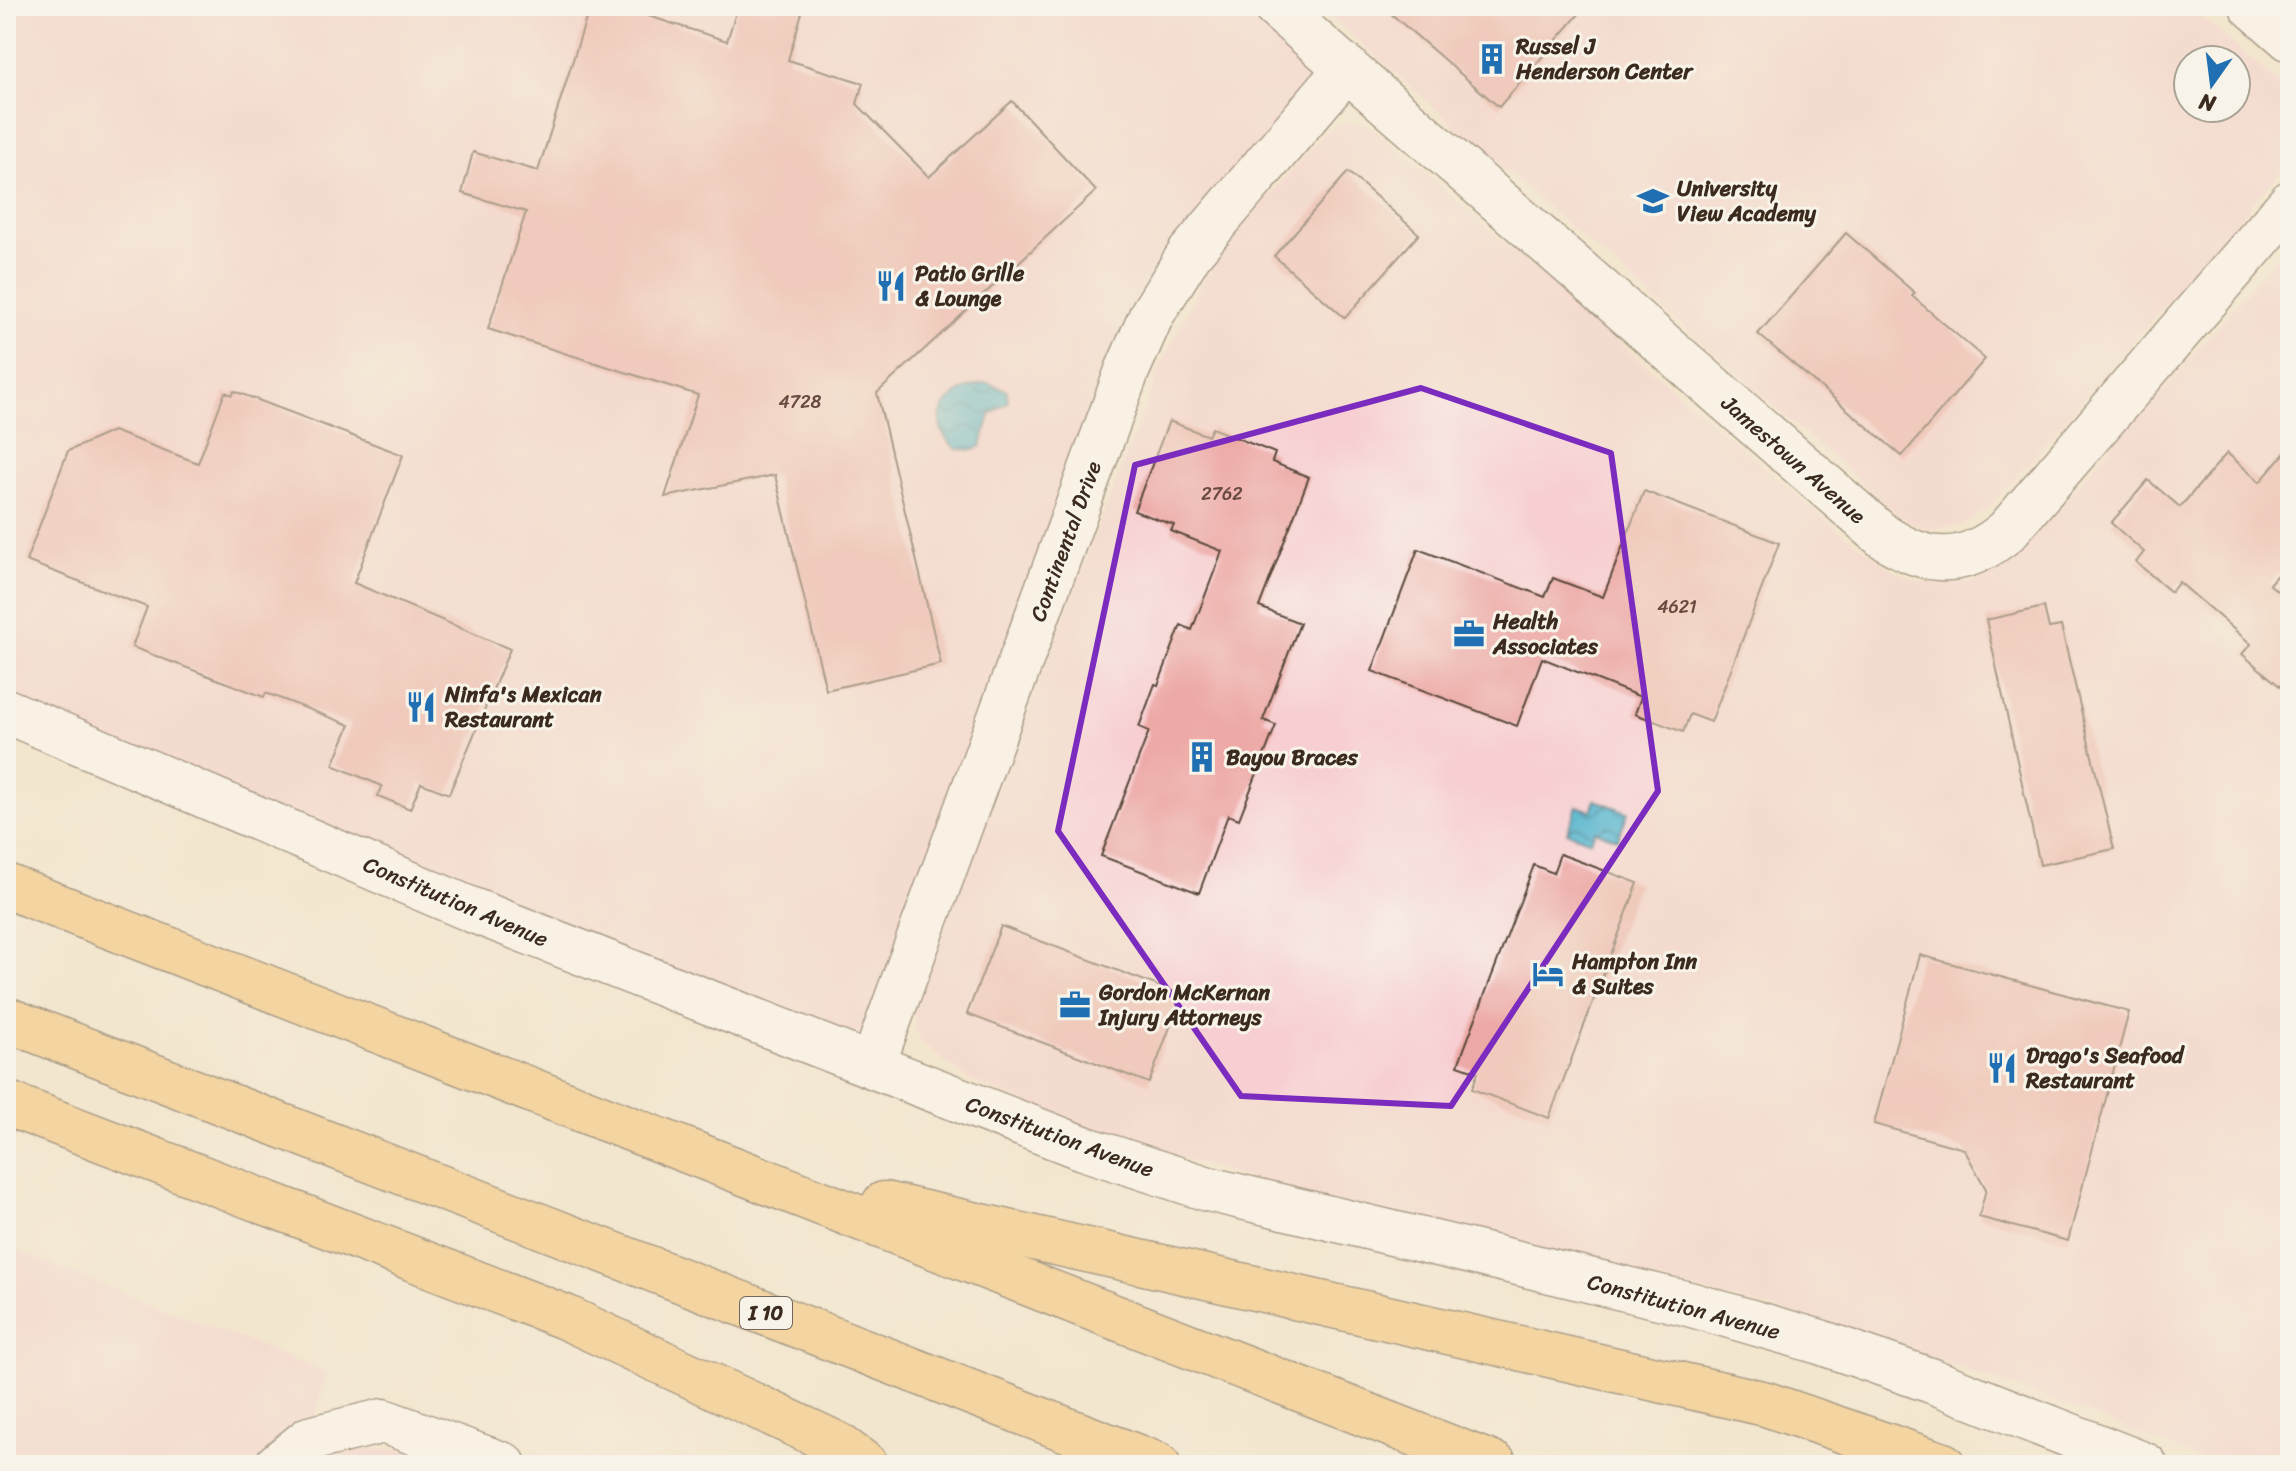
<svg xmlns="http://www.w3.org/2000/svg" width="2296" height="1471" viewBox="0 0 2296 1471" font-family="Sriracha,sans-serif">
	<style>
		.built { fill: #f7cfd2; fill-rule: evenodd }
		.water { fill: url(#water-waves); stroke: #446d75; stroke-width: 2 }
		.building { fill: #eda9a6 }
		.lines { fill: none; stroke-linecap: round; stroke-linejoin: round }
		.minor-casing { stroke: #574638; stroke-width: 47 }
		.highway-casing { stroke: #574638; stroke-width: 47 }
		.minor { stroke: #fff; stroke-width: 44 }
		.highway { stroke: #f5c16b; stroke-width: 44 }
		.marked { fill: none; stroke: #7b2cbf; stroke-width: 6; stroke-linejoin: round }
		.labels { text-anchor: middle; stroke-width: 6; stroke-linejoin: round; paint-order: stroke }
		.number-label { font-size: 18px; fill: #684a40 }
		.shield { fill: #f7f3e8; stroke: #73665b; stroke-width: 2 }
		.shield-label { font-size: 20px; font-weight: bold; fill: #3b2a1e }
		.poi-label { font-size: 22px; font-weight: bold; fill: #3b2a1e; stroke: #f7f3e8; text-anchor: start }
		.street-label { font-size: 22px; fill: #3b2a1e; stroke: #f7f3e8 }
	</style>
	<defs>
		<pattern id="water-waves" width="16" height="10" patternUnits="userSpaceOnUse" patternTransform="scale(2)"><rect width="16" height="10" fill="#4cb0cc"/><path d="M0 5q4-4 8 0t8 0" fill="none" stroke="#408fa5"/></pattern>
	</defs>
	<rect width="100%" height="100%" fill="#f7f3e8"/>
	<filter id="ink" filterUnits="userSpaceOnUse"><feTurbulence type="fractalNoise" baseFrequency=".0125" numOctaves="2"/><feDisplacementMap in="SourceGraphic" scale="16" xChannelSelector="R" yChannelSelector="G"/><feConvolveMatrix kernelMatrix="1 2 1 2 8 2 1 2 1" color-interpolation-filters="sRGB"/></filter>
	<filter id="wash" filterUnits="userSpaceOnUse"><feTurbulence type="fractalNoise" baseFrequency=".006" numOctaves="4" result="noise"/><feDisplacementMap in="SourceGraphic" scale="32" xChannelSelector="R" yChannelSelector="G"/><feGaussianBlur stdDeviation="1.8" result="paint"/><feColorMatrix in="noise" values="0 0 0 0 0 0 0 0 0 0 0 0 0 0 0 0 0 1.4 0 .05"/><feComposite in="paint" operator="in"/></filter>
	<g filter="url(#wash)">
		<rect width="100%" height="100%" fill="#f3e6ce"/>
		<g class="built">
			<polygon points="6,6 1275,6 1347,68 1190,253 872,1064 6,712"/>
			<path d="M1319,6H2189L2290,94V160L1987,510L1961,526L1928,529L1900,517ZM2188,60H2236V108H2188Z"/>
			<polygon points="1349,122 1363,124 1376,131 1818,514 1893,570 1920,582 1969,583 1985,577 2003,566 2048,520 2115,441 2172,380 2290,240 2290,1465 2214,1465 2105,1420 1927,1356 1806,1317 1287,1190 1185,1159 1117,1137 970,1081 923,1044 915,1028 913,1014 918,995 1160,367 1201,283 1223,250 1323,134 1335,125"/>
			<polygon points="6,1246 327,1373 309,1439 277,1465 6,1465"/>
			<polygon points="359,1449 405,1450 444,1465 323,1465"/>
		</g>
		<g class="water">
			<path d="M987,383L1007,390L1008,402L990,415L981,446L975,450L957,449C919,420 951,387 987,383Z"/>
			<polygon points="1595,800 1628,812 1618,839 1595,831 1591,841 1567,832 1577,806 1591,811"/>
		</g>
		<g id="blocks">
			<g class="building">
				<polygon points="590,6 617,6 727,41 738,6 804,6 788,60 863,83 857,104 929,177 1012,101 1096,191 877,393 941,664 826,690 775,475 665,497 698,395 488,329 526,212 462,193 473,152 538,171"/>
				<polygon points="1382,6 1586,6 1499,107"/>
				<polygon points="1348,172 1419,234 1345,318 1274,256"/>
				<polygon points="1846,233 1915,293 1912,296 1985,359 1902,456 1758,334"/>
				<polygon points="234,391 403,455 354,583 510,649 449,794 421,783 410,809 378,796 382,786 333,765 350,725 266,693 264,697 132,647 147,607 26,561 68,451 113,431 198,463 225,392 232,395"/>
				<polygon points="1169,421 1208,436 1212,428 1275,453 1272,462 1309,477 1259,607 1300,623 1263,720 1276,725 1239,819 1228,815 1199,893 1101,856 1149,731 1139,727 1155,684 1158,685 1181,625 1192,630 1222,551 1171,531 1174,525 1134,511"/>
				<polygon points="2290,447 2290,560 2269,584 2290,602 2290,695 2242,654 2251,644 2179,582 2171,592 2136,562 2144,552 2111,523 2148,480 2180,507 2227,453 2260,482"/>
				<polygon points="1644,491 1779,543 1711,722 1690,714 1683,732 1635,714 1641,697 1542,658 1517,726 1372,671 1418,549 1545,597 1553,578 1603,597"/>
				<polygon points="2044,607 2049,628 2061,626 2114,849 2040,865 1986,620"/>
				<polygon points="1560,854 1638,883 1549,1118 1472,1089 1478,1072 1458,1065 1534,865 1553,873"/>
				<polygon points="1001,926 1182,995 1149,1083 967,1014"/>
				<polygon points="1920,955 2129,1012 2068,1241 1979,1217 1986,1189 1964,1149 1874,1124"/>
			</g>
		</g>
	</g>
	<g filter="url(#ink)">
		<use href="#blocks" fill-opacity="0" stroke="#574638" stroke-width="2"/>
		<g class="lines">
			<defs>
				<g id="minor">
					<path d="M1275,6L1883,536C1928,566 1965,567 2007,531L2290,203"/>
					<polyline points="2252,6 2290,39"/>
					<polyline points="6,711 472,910 1083,1148 1208,1189 1689,1304 1820,1342 1932,1381 2145,1465"/>
					<polyline points="873,1064 1127,371 1152,314 1190,253 1347,68"/>
					<polyline points="277,1465 309,1439 383,1421 504,1465"/>
				</g>
				<g id="highway">
					<polyline points="6,886 1495,1465"/>
					<polyline points="6,1019 1158,1465"/>
					<polyline points="6,1103 565,1317 837,1444 866,1465"/>
					<polyline points="884,1204 1766,1404 1943,1465"/>
				</g>
			</defs>
			<use href="#minor" class="minor-casing"/>
			<use href="#highway" class="highway-casing"/>
			<use href="#minor" class="minor"/>
			<use href="#highway" class="highway"/>
		</g>
	</g>
	<path d="M0 0H2296V1471H0ZM1421,388L1611,453L1658,791L1451,1106L1241,1096L1058,831L1135,465Z" fill="#f3e6ce" fill-opacity=".55" fill-rule="evenodd"/>
	<path class="marked" d="M1421,388L1611,453L1658,791L1451,1106L1241,1096L1058,831L1135,465Z"/>
	<defs>
		<symbol id="building-bare" viewBox="-9 -9 18 18"><path d="M-4-6H4V6H1V3H-1V6H-4ZM-2.5-4.3h1.7v1.8h-1.7ZM.8-4.3h1.7v1.8H.8ZM-2.5-1h1.7V.8h-1.7ZM.8-1h1.7V.8H.8Z" fill="#1f6fb2" stroke="#f7f3e8" stroke-width="2.5" paint-order="stroke"/></symbol>
		<symbol id="school-bare" viewBox="-9 -9 18 18"><path d="M0-5L7-2L0 1L-7-2ZM-4 1L0 2.5L4 1V4Q0 6-4 4Z" fill="#1f6fb2" stroke="#f7f3e8" stroke-width="2.5" paint-order="stroke"/></symbol>
		<symbol id="restaurant-bare" viewBox="-9 -9 18 18"><path d="M-5-6h1v4h1v-4h1v4h1v-4h1v5L-1.5 .5V6h-2V.5L-5-1ZM5-6V6H3V1.5H1.5Q1.5-4 5-6Z" fill="#1f6fb2" stroke="#f7f3e8" stroke-width="2.5" paint-order="stroke"/></symbol>
		<symbol id="office-bare" viewBox="-9 -9 18 18"><path d="M-6-3h4V-5.5h4V-3h4V5H-6ZM-1-4.5V-3h2v-1.5ZM-6 0V1H6V0Z" fill="#1f6fb2" stroke="#f7f3e8" stroke-width="2.5" paint-order="stroke"/></symbol>
		<symbol id="hotel-bare" viewBox="-9 -9 18 18"><path d="M-6-4.5h1.5V1H6V5H4.5V3h-9V5H-6ZM-4 0a1.8 1.8 0 1 1 3.6 0ZM.5 0V-2.5h3Q6-2.5 6 0Z" fill="#1f6fb2" stroke="#f7f3e8" stroke-width="2.5" paint-order="stroke"/></symbol>
	</defs>
	<g fill-rule="evenodd">
		<use href="#building-bare" x="1470" y="37" width="44" height="44"/>
		<use href="#school-bare" x="1631" y="179" width="44" height="44"/>
		<use href="#restaurant-bare" x="869" y="264" width="44" height="44"/>
		<use href="#office-bare" x="1447" y="612" width="44" height="44"/>
		<use href="#restaurant-bare" x="399" y="685" width="44" height="44"/>
		<use href="#building-bare" x="1180" y="735" width="44" height="44"/>
		<use href="#hotel-bare" x="1526" y="952" width="44" height="44"/>
		<use href="#office-bare" x="1053" y="983" width="44" height="44"/>
		<use href="#restaurant-bare" x="1980" y="1046" width="44" height="44"/>
	</g>
	<g class="labels">
		<g class="number-label">
			<text x="800" y="408">4728</text>
			<text x="1222" y="500">2762</text>
			<text x="1677" y="613">4621</text>
		</g>
		<rect class="shield" x="740" y="1297" width="52" height="32" rx="6"/>
		<g class="shield-label">
			<text x="766" y="1320">I 10</text>
		</g>
		<g class="poi-label">
			<text x="1516" y="54">Russel J<tspan x="1516" dy="25">Henderson Center</tspan></text>
			<text x="1677" y="196">University<tspan x="1677" dy="25">View Academy</tspan></text>
			<text x="915" y="281">Patio Grille<tspan x="915" dy="25">&amp; Lounge</tspan></text>
			<text x="1493" y="629">Health<tspan x="1493" dy="25">Associates</tspan></text>
			<text x="445" y="702">Ninfa's Mexican<tspan x="445" dy="25">Restaurant</tspan></text>
			<text x="1226" y="765">Bayou Braces</text>
			<text x="1572" y="969">Hampton Inn<tspan x="1572" dy="25">&amp; Suites</tspan></text>
			<text x="1099" y="1000">Gordon McKernan<tspan x="1099" dy="25">Injury Attorneys</tspan></text>
			<text x="2026" y="1063">Drago's Seafood<tspan x="2026" dy="25">Restaurant</tspan></text>
		</g>
		<g class="street-label">
			<text transform="translate(1794 459) rotate(41)" y="8">Jamestown Avenue</text>
			<text transform="translate(1065 541) rotate(-70)" y="8">Continental Drive</text>
			<text transform="translate(456 901) rotate(23)" y="8">Constitution Avenue</text>
			<text transform="translate(1060 1136) rotate(20)" y="8">Constitution Avenue</text>
			<text transform="translate(1684 1306) rotate(15)" y="8">Constitution Avenue</text>
		</g>
	</g>
	<rect width="2296" height="1471" fill="none" stroke="#f7f3e8" stroke-width="32"/>
	<g transform="translate(2212 84) rotate(194)"><circle r="38" fill="#f7f3e8" stroke="#aca397" stroke-width="2"/>
	<path d="M0-6L14 30L0 20L-14 30Z" fill="#1f6fb2"/>
	<text y="-12" font-size="22" font-weight="bold" text-anchor="middle" fill="#3b2a1e">N</text>
	</g>
</svg>
